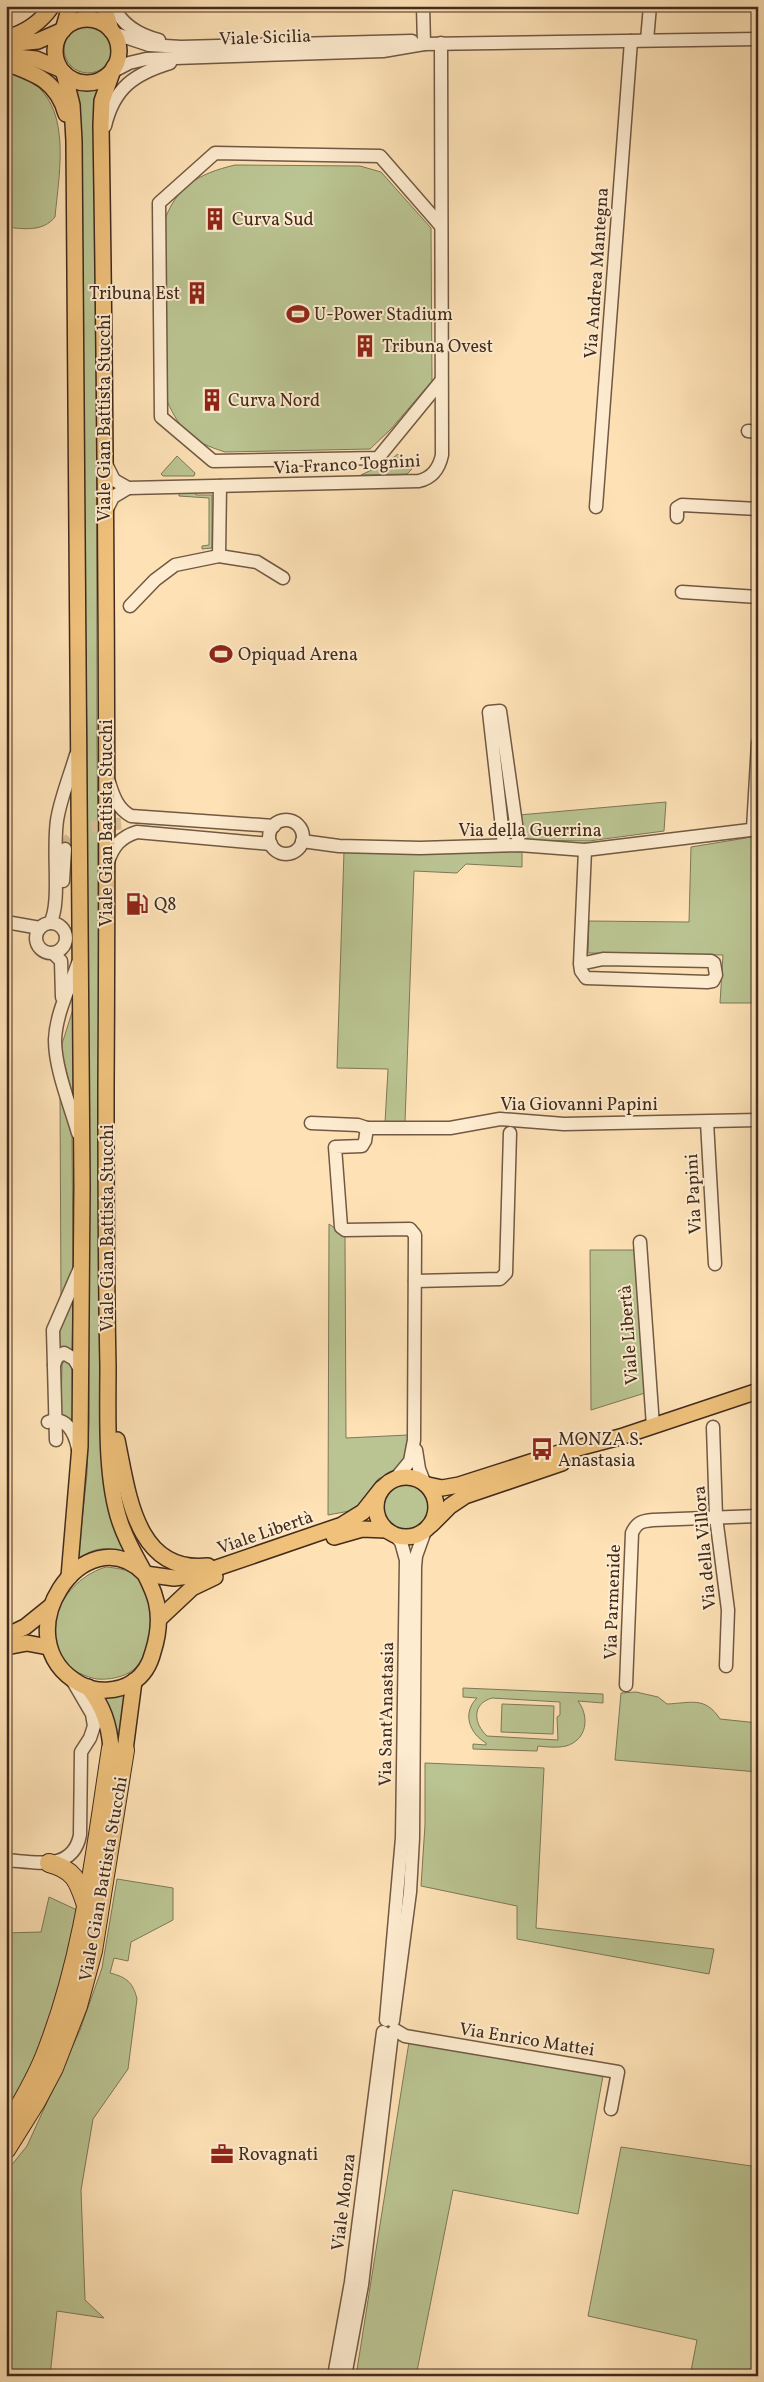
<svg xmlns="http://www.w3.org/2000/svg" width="764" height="2382" viewBox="0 0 764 2382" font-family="Vollkorn,serif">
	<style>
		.green { fill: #bac492; stroke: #7e7858; fill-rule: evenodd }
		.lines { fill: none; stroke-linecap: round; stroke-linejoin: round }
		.minor-tunnel { stroke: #d8bd97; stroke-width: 12; stroke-dasharray: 12 6; stroke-linecap: butt }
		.minor-casing { stroke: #715943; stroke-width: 15 }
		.major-casing { stroke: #422b1d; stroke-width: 18 }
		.highway-casing { stroke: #422b1d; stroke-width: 20 }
		.minor { stroke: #feecd0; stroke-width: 12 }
		.major { stroke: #efc17b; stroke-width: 15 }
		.highway { stroke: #efc17b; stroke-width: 18 }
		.labels { text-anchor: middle; stroke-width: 4; stroke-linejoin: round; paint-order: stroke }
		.street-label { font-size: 18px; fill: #422b1d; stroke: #feecd0 }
		.poi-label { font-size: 18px; fill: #422b1d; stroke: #feecd0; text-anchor: start }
	</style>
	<rect width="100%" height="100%" fill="#fee2b6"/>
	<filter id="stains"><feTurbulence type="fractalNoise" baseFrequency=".004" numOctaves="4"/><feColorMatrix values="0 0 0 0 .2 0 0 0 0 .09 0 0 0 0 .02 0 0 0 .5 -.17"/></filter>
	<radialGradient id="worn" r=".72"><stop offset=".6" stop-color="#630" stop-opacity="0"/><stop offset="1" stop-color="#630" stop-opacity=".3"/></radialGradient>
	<g class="green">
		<circle cx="88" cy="49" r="24"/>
		<path d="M6,71C76,87 60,164 55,217C43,232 24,229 6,227Z"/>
		<path d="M74,86L86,89L99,87L96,155L97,740L103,1422L127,1554C105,1547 97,1546 78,1559L87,1474L89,1421L87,740L79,147Z"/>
		<path d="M235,165L360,166L381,172L431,228L432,381L391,429L370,449L225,452C193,442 181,432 167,401L163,225C175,187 197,174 235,165Z"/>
		<polygon points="398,454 412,469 407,474 361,475 386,463"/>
		<polygon points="177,456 195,473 194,476 163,476 161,474"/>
		<polygon points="188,490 197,495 212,495 212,548 202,549 202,546 209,545 209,498 179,496 179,493"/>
		<polygon points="666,802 664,831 589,841 526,840 522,836 519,815"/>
		<polygon points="758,836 758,1003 720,1003 723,955 588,953 589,921 689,922 691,847"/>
		<polygon points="344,851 522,851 522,867 466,864 457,873 414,871 405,1122 385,1123 388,1069 337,1068"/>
		<polygon points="73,1009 74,1100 62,1054 62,1044"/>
		<polygon points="60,1093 72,1137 73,1272 61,1298"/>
		<polygon points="329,1224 345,1235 346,1438 408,1435 409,1449 406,1462 396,1471 378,1479 355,1510 328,1515"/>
		<polygon points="590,1250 634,1250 645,1393 591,1410"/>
		<polygon points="73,1300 72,1351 57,1351 59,1332"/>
		<polygon points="65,1361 72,1367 73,1423 61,1416 62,1364"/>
		<circle cx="406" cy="1506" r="25"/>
		<path d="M106,1567C116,1568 126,1569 135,1575C157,1593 155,1652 133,1670C124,1677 110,1680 97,1679C86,1677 72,1671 65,1662C37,1625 68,1578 106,1567Z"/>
		<path d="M463,1688L603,1694V1703L578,1701C590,1717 587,1740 566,1746C557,1748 547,1747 538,1746L537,1751L473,1749V1744L486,1745V1743C469,1733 462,1713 477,1698L463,1697ZM492,1698L560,1702V1715L557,1717L558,1740L487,1736C474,1724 471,1704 492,1698Z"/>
		<polygon points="127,1692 119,1745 113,1716 102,1696"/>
		<path d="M636,1692L658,1697L667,1704C691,1703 705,1696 720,1719L758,1723V1772L615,1760L621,1693Z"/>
		<polygon points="502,1704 554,1706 553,1734 501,1732"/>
		<polygon points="425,1763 544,1768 536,1928 714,1949 709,1974 517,1939 517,1906 421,1886 425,1825"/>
		<path d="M117,1879L173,1888V1920L131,1942L128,1961L114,1958L110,1973C126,1977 133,1982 137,1999L128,2069L93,2119L81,2190L85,2300L104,2318L57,2311L50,2376H6V2172L27,2146L80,2030L102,1968Z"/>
		<path d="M49,1897L77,1910C75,1940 67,1962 58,1991C44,2034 30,2075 6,2114V1933L41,1932Z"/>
		<polygon points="409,2042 603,2076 578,2214 453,2190 416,2376 356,2376"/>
		<polygon points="621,2147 758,2167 758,2376 690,2376 697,2340 588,2316"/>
	</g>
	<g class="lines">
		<path class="minor-tunnel" d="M65,849C69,825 107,825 126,823"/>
		<defs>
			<g id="minor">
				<path d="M113,6C122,25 139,35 159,40"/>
				<polyline points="423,6 424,44"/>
				<polyline points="113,33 149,45 181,47 412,41"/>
				<polyline points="647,40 650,6"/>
				<polyline points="110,73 129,63 146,59 383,51 424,44 758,39"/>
				<path d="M105,126C114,88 134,74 170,63"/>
				<polyline points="441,381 378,458 213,461 161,417 159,203 215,153 380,156 441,226"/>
				<polyline points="748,431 758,432"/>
				<path d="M106,464L114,480L128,488L419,481C432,478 439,469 442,455L441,43"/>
				<polyline points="596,507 631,41"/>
				<polyline points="105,513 113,497 128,488"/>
				<polyline points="677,517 677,508 682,505 758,509"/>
				<polyline points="219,556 220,486"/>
				<polyline points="682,592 758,597"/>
				<polyline points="130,606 155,580 175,565 219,556 257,562 283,578"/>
				<path d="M109,782C113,796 118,809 131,816L274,826"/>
				<circle cx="286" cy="837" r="17"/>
				<polyline points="753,829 758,743"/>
				<polyline points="302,841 339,846 420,848 519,845 585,850 758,829"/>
				<polyline points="504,845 489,712 500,711 519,845"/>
				<path d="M108,862C113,846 121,837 137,832L271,844"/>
				<polyline points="63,881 65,849"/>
				<polyline points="6,922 40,928"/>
				<path d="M50,923C62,903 51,844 58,815C62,795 70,775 76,755"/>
				<circle cx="51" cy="938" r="15"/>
				<polyline points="53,953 61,961 62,997"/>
				<polyline points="580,964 603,959 711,961 714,963 716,975 713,981 707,982 586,978 581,971 580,964 585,850"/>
				<polyline points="707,1122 715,1264"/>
				<polyline points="311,1123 358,1125 367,1128 450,1128 500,1119 564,1124 758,1120"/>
				<polyline points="367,1128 365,1141 362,1146 335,1147 341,1227 345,1230 410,1229 415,1235 414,1440 410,1461 396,1478"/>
				<path d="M78,1133C70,1105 55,1069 55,1040C56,1013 70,987 78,963"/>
				<polyline points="640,1242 653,1426"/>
				<polyline points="415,1281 500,1279 506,1273 510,1133"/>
				<polyline points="54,1365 57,1357 64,1353 74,1359 81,1371"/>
				<path d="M48,1422C66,1415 75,1433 78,1449"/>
				<polyline points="713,1427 716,1517 728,1610 726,1666"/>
				<polyline points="56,1440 53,1330 80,1268"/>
				<polyline points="416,1450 419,1469 424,1482"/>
				<path d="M626,1685L632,1533C637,1522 642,1521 653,1520L758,1516"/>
				<path d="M6,1860C35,1862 73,1872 80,1835L81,1752L90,1738L94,1726L92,1714L71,1678"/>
				<polyline points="386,2020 402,1838 406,1560 401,1542 395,1535"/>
				<polyline points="393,2021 410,1892 413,1838 415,1567 416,1556 425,1531"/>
				<polyline points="395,2030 405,2036 618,2072 611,2109"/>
				<polyline points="334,2376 351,2282 383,2032"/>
				<polyline points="345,2376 362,2285 392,2033"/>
			</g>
			<g id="major">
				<polyline points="104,6 111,30"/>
				<circle cx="87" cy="51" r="32"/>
				<polyline points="63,30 70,6"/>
				<path d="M6,38C25,33 41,22 52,6"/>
				<polyline points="6,44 38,41 63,30"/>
				<polyline points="6,56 36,59 60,69"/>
				<path d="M6,63C36,74 57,81 66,114"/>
				<path d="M114,67L102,101L101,125C106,446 108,767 106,1088C106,1181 106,1274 108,1366C108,1414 105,1477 120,1522C137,1573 172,1593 153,1652C150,1664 144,1675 133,1682C118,1692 96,1693 80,1684C0,1639 85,1512 145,1574"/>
				<polyline points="64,73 72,105 74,141 82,1186 80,1446 69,1577"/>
				<path d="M117,1440C128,1492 135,1574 208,1566"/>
				<circle cx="406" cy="1507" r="30"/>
				<polyline points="428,1485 442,1488 459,1485 559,1453 620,1437 758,1391"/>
				<polyline points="431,1525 450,1506 465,1496 562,1463"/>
				<polyline points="334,1537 362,1529 386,1530"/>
				<polyline points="145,1574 174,1578 196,1575 342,1525 363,1512 382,1488"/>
				<polyline points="159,1619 192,1588 215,1577"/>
				<polyline points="6,1636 25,1627 51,1606"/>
				<polyline points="6,1647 27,1643 48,1647"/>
				<path d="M88,1687C103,1706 109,1724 111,1748"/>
				<polyline points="125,1750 134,1681"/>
			</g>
			<g id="highway">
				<path d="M49,1863C75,1870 78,1881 86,1905"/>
				<path d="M6,2129C20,2105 35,2081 45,2055C84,1957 95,1852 111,1748"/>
				<polyline points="6,2150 36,2102 54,2068 78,2006 93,1951 125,1750"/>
			</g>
		</defs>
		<use href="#minor" class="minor-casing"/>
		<use href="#major" class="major-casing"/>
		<use href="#highway" class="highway-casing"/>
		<use href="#minor" class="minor"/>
		<use href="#major" class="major"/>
		<use href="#highway" class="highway"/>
	</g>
	<defs>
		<symbol id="building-bare" viewBox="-9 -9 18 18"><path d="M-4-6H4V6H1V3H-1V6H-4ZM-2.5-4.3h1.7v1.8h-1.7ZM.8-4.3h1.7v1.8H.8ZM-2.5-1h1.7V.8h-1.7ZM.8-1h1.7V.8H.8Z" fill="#8f2418" stroke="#feecd0" stroke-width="2.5" paint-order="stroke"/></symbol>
		<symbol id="stadium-bare" viewBox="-9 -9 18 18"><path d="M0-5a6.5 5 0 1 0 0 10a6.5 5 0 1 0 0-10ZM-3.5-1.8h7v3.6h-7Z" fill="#8f2418" stroke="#feecd0" stroke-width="2.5" paint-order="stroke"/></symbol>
		<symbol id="fuel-bare" viewBox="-9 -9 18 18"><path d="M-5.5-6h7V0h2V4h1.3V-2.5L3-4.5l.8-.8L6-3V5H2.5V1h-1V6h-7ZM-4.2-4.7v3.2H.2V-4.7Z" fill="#8f2418" stroke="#feecd0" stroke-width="2.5" paint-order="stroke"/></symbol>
		<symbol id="bus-bare" viewBox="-9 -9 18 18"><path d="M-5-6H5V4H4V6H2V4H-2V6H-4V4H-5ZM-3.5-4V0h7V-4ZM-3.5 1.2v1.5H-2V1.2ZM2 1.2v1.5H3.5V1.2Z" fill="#8f2418" stroke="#feecd0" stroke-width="2.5" paint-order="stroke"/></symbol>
		<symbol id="office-bare" viewBox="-9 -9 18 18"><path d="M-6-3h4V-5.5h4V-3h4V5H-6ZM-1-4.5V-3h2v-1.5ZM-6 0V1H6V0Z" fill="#8f2418" stroke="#feecd0" stroke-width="2.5" paint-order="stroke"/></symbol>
	</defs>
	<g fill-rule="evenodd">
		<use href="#building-bare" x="199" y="203" width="32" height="32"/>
		<use href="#building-bare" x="181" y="277" width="32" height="32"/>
		<use href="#stadium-bare" x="282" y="298" width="32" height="32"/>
		<use href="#building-bare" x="349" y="330" width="32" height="32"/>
		<use href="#building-bare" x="196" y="384" width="32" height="32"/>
		<use href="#stadium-bare" x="205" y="638" width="32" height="32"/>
		<use href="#fuel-bare" x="121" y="888" width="32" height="32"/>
		<use href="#bus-bare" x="526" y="1433" width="32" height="32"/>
		<use href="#office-bare" x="206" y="2138" width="32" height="32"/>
	</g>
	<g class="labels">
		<g class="street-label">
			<text transform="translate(265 37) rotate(-2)" y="6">Viale Sicilia</text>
			<text transform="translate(596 273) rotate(-86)" y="6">Via Andrea Mantegna</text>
			<text transform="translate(104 418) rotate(-90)" y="6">Viale Gian Battista Stucchi</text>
			<text transform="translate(347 464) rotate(-3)" y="6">Via Franco Tognini</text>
			<text transform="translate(106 823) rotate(-90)" y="6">Viale Gian Battista Stucchi</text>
			<text x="530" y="836">Via della Guerrina</text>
			<text x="579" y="1110">Via Giovanni Papini</text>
			<text transform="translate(693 1194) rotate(-93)" y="6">Via Papini</text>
			<text transform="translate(107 1228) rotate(-90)" y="6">Viale Gian Battista Stucchi</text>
			<text transform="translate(628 1335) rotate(-94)" y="6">Viale Libertà</text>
			<text transform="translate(265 1532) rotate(-19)" y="6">Viale Libertà</text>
			<text transform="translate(704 1548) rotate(-95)" y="6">Via della Villora</text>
			<text transform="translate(612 1602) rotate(-88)" y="6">Via Parmenide</text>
			<text transform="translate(386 1714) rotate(-89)" y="6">Via Sant'Anastasia</text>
			<text transform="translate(103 1879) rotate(-80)" y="6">Viale Gian Battista Stucchi</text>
			<text transform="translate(527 2039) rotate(9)" y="6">Via Enrico Mattei</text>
			<text transform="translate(343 2202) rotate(-83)" y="6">Viale Monza</text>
		</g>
		<g class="poi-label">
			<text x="232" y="225">Curva Sud</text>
			<text x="180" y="299" text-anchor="end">Tribuna Est</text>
			<text x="314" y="320">U-Power Stadium</text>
			<text x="382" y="352">Tribuna Ovest</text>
			<text x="228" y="406">Curva Nord</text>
			<text x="238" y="660">Opiquad Arena</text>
			<text x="154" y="910">Q8</text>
			<text x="558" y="1445">MONZA S.<tspan x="558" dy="21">Anastasia</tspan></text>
			<text x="238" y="2160">Rovagnati</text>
		</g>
	</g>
	<rect width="764" height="2382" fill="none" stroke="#fee2b6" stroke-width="25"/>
	<rect x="8" y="8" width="749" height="2367" fill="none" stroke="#422b1d" stroke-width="2.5"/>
	<rect x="12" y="12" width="739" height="2357" fill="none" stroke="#422b1d"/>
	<rect width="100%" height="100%" filter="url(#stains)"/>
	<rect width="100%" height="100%" fill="url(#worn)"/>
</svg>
